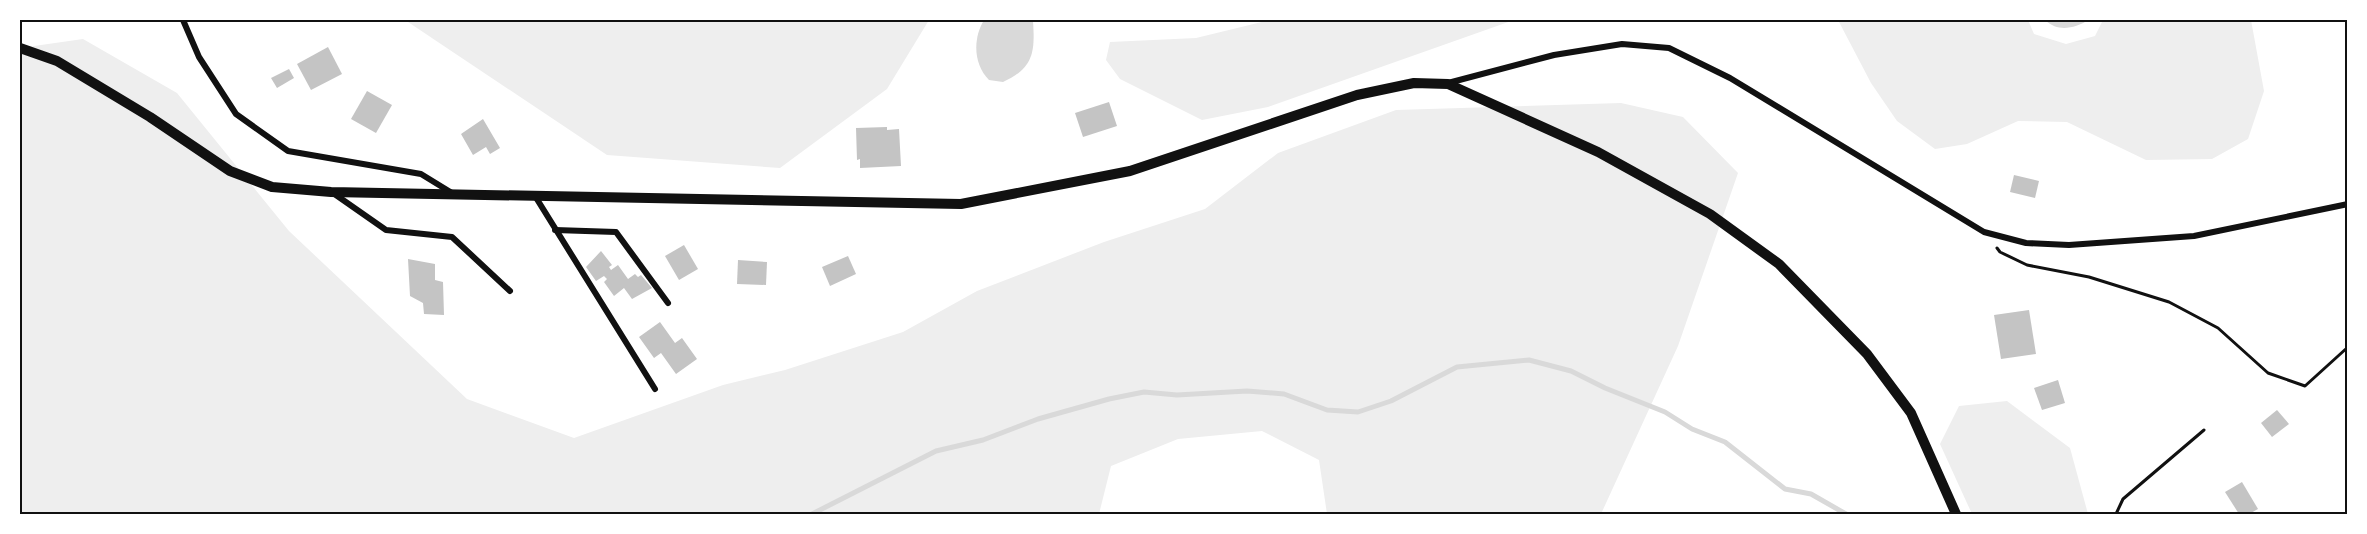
<svg xmlns="http://www.w3.org/2000/svg" width="2367" height="534" viewBox="0 0 2367 534" font-family="'Playfair Display',serif">
	<style>
		.green { fill: #eee }
		.water { fill: #d9d9d9 }
		.lines { fill: none; stroke-linecap: round; stroke-linejoin: round }
		.stream { stroke: #d9d9d9; stroke-width: 5 }
		.building { fill: #c4c4c4 }
		.path { stroke: #111; stroke-width: 3 }
		.minor { stroke: #111; stroke-width: 6 }
		.tertiary { stroke: #111; stroke-width: 10 }
		.neatline { fill: none; stroke: #111; stroke-width: 2 }
	</style>
	<rect width="100%" height="100%" fill="#fff"/>
	<g class="green">
		<polygon points="405,20 929,20 887,89 780,168 607,155"/>
		<polygon points="1270,20 1514,20 1268,107 1202,120 1120,79 1106,60 1110,42 1196,38"/>
		<polygon points="1838,20 2028,20 2034,34 2066,44 2095,36 2103,20 2251,20 2264,91 2248,139 2212,159 2146,160 2067,122 2018,121 1967,144 1935,149 1897,121 1871,83"/>
		<polygon points="83,39 177,93 289,231 467,399 574,438 723,385 785,370 903,332 977,291 1104,242 1205,209 1278,153 1396,110 1621,103 1683,117 1738,173 1678,346 1601,514 1327,514 1319,460 1262,431 1178,439 1111,466 1099,514 20,514 20,48"/>
		<polygon points="2007,401 2070,448 2088,514 1972,514 1940,444 1959,406"/>
	</g>
	<g class="water">
		<path d="M984,20L1033,21C1035,51 1034,68 1003,82L989,80C973,64 973,38 984,20Z"/>
		<path d="M2045,20H2089C2074,28 2059,33 2045,20Z"/>
	</g>
	<g class="lines">
		<polyline class="stream" points="812,514 936,451 983,440 1038,419 1109,399 1144,392 1177,395 1247,391 1284,394 1327,410 1358,412 1391,401 1457,367 1529,360 1571,371 1605,388 1665,412 1692,429 1725,442 1785,489 1811,494 1846,514"/>
	</g>
	<g class="building">
		<polygon points="328,47 342,74 311,90 297,64"/>
		<polygon points="289,69 294,78 277,88 271,78"/>
		<polygon points="367,91 392,105 376,133 351,119"/>
		<polygon points="1109,102 1117,126 1083,137 1075,113"/>
		<polygon points="483,119 500,148 490,154 486,147 473,155 461,134"/>
		<polygon points="887,127 887,130 899,129 901,166 860,168 860,159 857,160 856,128"/>
		<polygon points="2014,175 2039,181 2035,198 2010,192"/>
		<polygon points="684,245 698,269 679,280 665,256"/>
		<polygon points="601,251 612,265 609,267 611,270 618,265 628,279 635,274 638,277 641,275 652,288 632,299 624,288 614,296 604,282 607,279 604,276 596,281 586,267"/>
		<polygon points="848,256 856,274 830,286 822,267"/>
		<polygon points="408,259 435,264 435,280 443,282 444,315 424,314 423,303 410,296"/>
		<polygon points="738,260 767,262 766,285 737,284"/>
		<polygon points="2029,310 2036,354 2001,359 1994,315"/>
		<polygon points="660,322 675,343 682,338 697,359 676,374 661,353 654,358 639,337"/>
		<polygon points="2058,380 2065,403 2042,410 2034,388"/>
		<polygon points="2277,410 2289,424 2272,437 2261,423"/>
		<polygon points="2242,482 2258,509 2249,514 2239,514 2225,492"/>
	</g>
	<g class="lines">
		<g class="path">
			<polyline points="1997,248 2000,252 2027,265 2089,277 2169,302 2218,328 2268,373 2305,386 2348,347"/>
			<polyline points="2116,514 2123,499 2204,430"/>
		</g>
		<g class="minor">
			<polyline points="183,20 199,57 236,114 288,151 421,174 452,193"/>
			<polyline points="1448,83 1554,55 1622,44 1669,48 1730,78 1984,232 2026,243 2069,245 2194,236 2348,204"/>
			<polyline points="333,193 386,230 452,237 510,291"/>
			<polyline points="535,196 655,389"/>
			<polyline points="555,230 616,232 668,303"/>
		</g>
		<polyline class="tertiary" points="20,48 57,61 150,117 230,171 272,187 331,192 961,204 1130,171 1357,95 1414,83 1448,84 1598,152 1710,214 1779,264 1867,354 1911,413 1956,514"/>
	</g>
	<rect width="2367" height="534" fill="none" stroke="#ffffff" stroke-width="42"/>
	<rect x="21" y="21" width="2325" height="492" class="neatline"/>
</svg>
